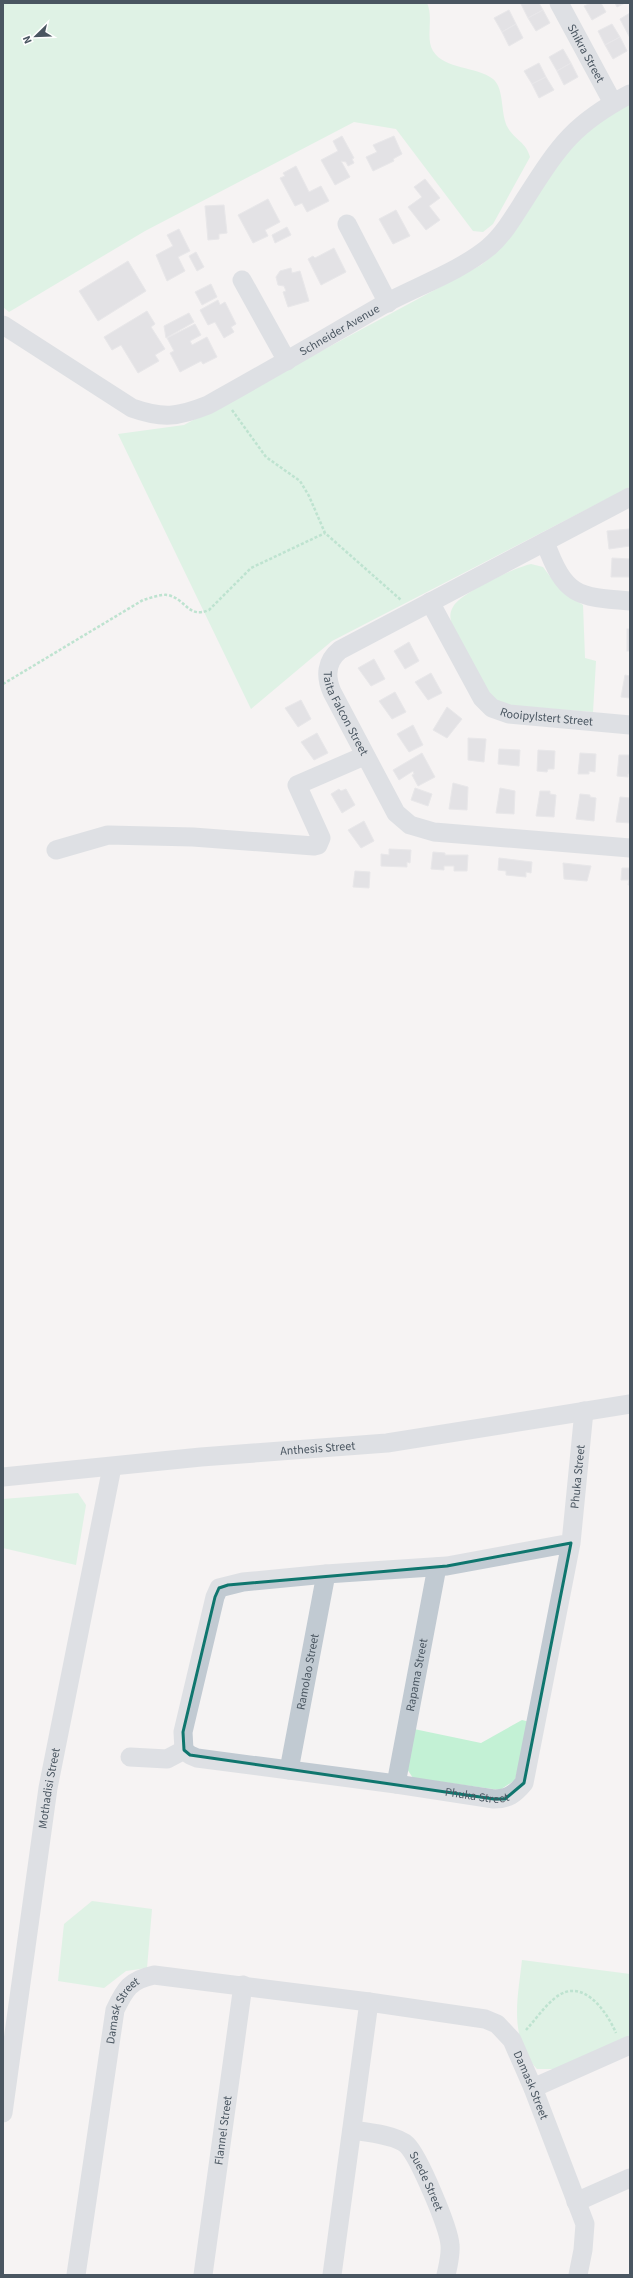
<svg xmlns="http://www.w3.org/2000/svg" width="633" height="2278" viewBox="0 0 633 2278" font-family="'Source Sans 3',sans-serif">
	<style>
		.green { fill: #c3f1d5 }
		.building { fill: #cdcfd5; stroke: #d7d9de }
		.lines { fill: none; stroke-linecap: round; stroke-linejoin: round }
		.path { stroke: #7ad0a6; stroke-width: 2.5; stroke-dasharray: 3 2; stroke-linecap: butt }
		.minor { stroke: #c1cad2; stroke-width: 19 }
		.marked { fill: none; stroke: #0f766e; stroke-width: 3; stroke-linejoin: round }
		.labels { text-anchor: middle; stroke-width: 3.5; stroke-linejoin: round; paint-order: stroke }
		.street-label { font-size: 12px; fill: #4a5661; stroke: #fff }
	</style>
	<rect width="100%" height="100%" fill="#f5f3f3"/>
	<g class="green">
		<path d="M3,3H427C434,18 425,38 433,51C445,70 476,66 493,79C505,89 500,115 508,128C515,140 526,142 530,157L493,224L483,232L473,231L396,129L354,122L145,231L9,312L3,307Z"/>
		<polygon points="630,101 630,487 332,641 251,709 118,434 184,425 481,265 492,256 567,146"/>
		<path d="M531,564L543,567C555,584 565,594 583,605L585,658L596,661L593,712L506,705L494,700L488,694L451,622C450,616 450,612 453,607C460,593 516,567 531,564Z"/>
		<polygon points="78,1493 86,1505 76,1565 3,1548 3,1499"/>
		<polygon points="522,1720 530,1722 515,1780 500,1790 413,1778 407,1769 414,1729 481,1743"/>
		<polygon points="92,1901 152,1909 147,1968 126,1971 104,1988 58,1981 64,1924"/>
		<path d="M522,1960L630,1974V2035L559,2069H537C508,2037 518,1998 522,1960Z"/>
	</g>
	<g class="building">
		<polygon points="539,3 543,10 528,18 521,4"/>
		<polygon points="591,3 601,3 606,12 592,20 584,6"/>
		<polygon points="615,3 625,3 617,7"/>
		<polygon points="509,10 516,24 502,32 494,18"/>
		<polygon points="543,10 550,23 536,31 528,18"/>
		<polygon points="630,13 630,38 620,19"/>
		<polygon points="516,24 523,38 509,46 502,32"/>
		<polygon points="612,24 620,37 605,45 598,31"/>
		<polygon points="620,37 627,51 613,59 605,45"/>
		<polygon points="563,49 571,63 557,71 549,57"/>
		<polygon points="539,63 546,77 532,84 524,71"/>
		<polygon points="571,63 578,77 564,85 557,71"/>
		<polygon points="546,77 554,90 539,98 532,84"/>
		<polygon points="342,136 354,158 352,159 354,163 348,166 346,162 341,161 350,177 335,185 321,160 338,151 333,141"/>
		<polygon points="394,136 402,154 393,159 394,161 373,171 366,157 377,152 373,145"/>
		<polygon points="296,166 309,192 321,186 329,201 307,212 302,203 295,206 280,178 285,176 283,173"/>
		<polygon points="425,179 440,198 429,206 440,220 426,230 408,207 422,197 414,187"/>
		<polygon points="268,199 280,222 265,230 268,236 253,243 238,215"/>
		<polygon points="224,205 227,233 219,234 219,239 208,240 205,206"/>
		<polygon points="396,210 410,236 393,244 379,219"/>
		<polygon points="287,227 291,235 275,243 272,235"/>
		<polygon points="179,229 190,251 178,257 185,271 167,281 156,255 173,246 167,235"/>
		<polygon points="334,248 346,272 321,285 308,259 313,256 315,258"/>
		<polygon points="196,252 204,267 197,271 189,256"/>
		<polygon points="128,261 146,291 98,321 79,291"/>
		<polygon points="291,268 292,273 300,271 309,301 288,307 283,292 286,291 284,286 278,285 276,277 280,271"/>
		<polygon points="211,284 217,297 202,305 195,292"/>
		<polygon points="218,300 220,305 225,302 236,324 231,327 234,332 224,338 215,322 208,325 200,310"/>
		<polygon points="147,311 155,324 151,327 165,349 155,355 159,361 138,373 121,345 112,350 104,337"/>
		<polygon points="189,313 194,322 166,338 164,326"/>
		<polygon points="195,324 201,335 190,341 192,345 207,337 217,357 203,364 201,361 180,372 170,353 174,351 167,338"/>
		<polygon points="630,529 630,546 609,549 607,531"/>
		<polygon points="612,558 630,559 630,577 611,577"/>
		<rect x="627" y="629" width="3" height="22"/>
		<polygon points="409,642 419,661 405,669 394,651"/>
		<polygon points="374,659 385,679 371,686 358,668"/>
		<polygon points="431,673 442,693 428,700 415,682"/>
		<polygon points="625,675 630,676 630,698 621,697"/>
		<polygon points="395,692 406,712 392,719 379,701"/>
		<polygon points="301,700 311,719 298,727 285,708"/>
		<polygon points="447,707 462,719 447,738 433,730"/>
		<polygon points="413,725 423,745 409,752 397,734"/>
		<polygon points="317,733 328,753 314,760 301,742"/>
		<polygon points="468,738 486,739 484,762 468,760"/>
		<polygon points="499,749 520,750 519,766 498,764"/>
		<polygon points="538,750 555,751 554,769 548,769 547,772 537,771"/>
		<polygon points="422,753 435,777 418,786 412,775 414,774 413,771 399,780 393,770"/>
		<polygon points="580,753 596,754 595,772 589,771 589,774 578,774"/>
		<polygon points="619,755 630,755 630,774 628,774 628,777 617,776"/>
		<polygon points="453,783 468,787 467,810 449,809"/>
		<polygon points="415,788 432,794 428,806 411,800"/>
		<polygon points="500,788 515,791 514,814 496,813"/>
		<polygon points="339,789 341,791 346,789 355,805 342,813 331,794"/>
		<polygon points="540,791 550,791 550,794 556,795 554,817 536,816"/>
		<polygon points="580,794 590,795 590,797 596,798 594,821 576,819"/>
		<polygon points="620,797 630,798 630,823 616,822"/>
		<polygon points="364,821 374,841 361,848 348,830"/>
		<polygon points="389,849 411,850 410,863 407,862 407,867 381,866 381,854 389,855"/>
		<polygon points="433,852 445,853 445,855 468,855 467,871 454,871 454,866 444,866 444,870 431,869"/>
		<polygon points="499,858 532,862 531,873 526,872 526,877 506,875 506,871 498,870"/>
		<polygon points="563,863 591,866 587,881 564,879"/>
		<polygon points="622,868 630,868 630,885 628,885 629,880 621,880"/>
		<polygon points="355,871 370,872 369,888 353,887"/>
	</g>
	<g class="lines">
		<g class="path">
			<polyline points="232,410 266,457 300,481 309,496 325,533 401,600"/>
			<path d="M3,684L143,600C151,598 160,594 168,595C186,599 188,619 209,610L251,568L325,533"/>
			<path d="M526,2030C535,2020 544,2007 555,1998C582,1976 606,2010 616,2033"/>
		</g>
		<g class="minor">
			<path id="s1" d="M559,3L613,103"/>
			<polyline points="347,224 388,303"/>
			<polyline points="242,280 287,361"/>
			<path id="s2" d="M3,325L132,408C163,419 178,417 208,405C268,372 327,337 386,303C420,285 460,271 489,247C505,233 516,213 527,196C560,144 575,123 630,94"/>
			<path id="s3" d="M630,497L340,650C326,661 325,676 332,692L396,813L410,825L434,832L630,848"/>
			<path d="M545,542C565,596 576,597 630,601"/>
			<path id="s4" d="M430,602L482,698L492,708L509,714L630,725"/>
			<polyline points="56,850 108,835 193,837 314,846 318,845 321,838 297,785 364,756"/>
			<path id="s5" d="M3,1477L201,1457L387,1443L630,1404"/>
			<path id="s6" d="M571,1543L447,1566L326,1574L243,1582L219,1588L215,1597L183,1732L184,1750L190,1755L197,1758L396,1784L494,1799C508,1799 515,1794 524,1783L571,1543L584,1411"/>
			<polyline points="130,1757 167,1759 184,1750"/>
			<path id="s7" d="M289,1770L326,1574"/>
			<path id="s8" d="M396,1784L437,1567"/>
			<polyline points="533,2088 630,2045"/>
			<path id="s9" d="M3,2113L48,1788L112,1467"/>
			<path id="s10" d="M352,2130C366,2132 397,2135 407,2145C419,2157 449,2228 450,2245C451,2255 448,2266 446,2275"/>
			<polyline points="576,2202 630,2178"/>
			<path id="s11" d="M76,2275L115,2010C125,1989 130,1980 154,1975L369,2002L485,2019L497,2024L512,2040L533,2088L585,2224L583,2250L578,2275"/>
			<path id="s12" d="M203,2275L243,1985"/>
			<polyline points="332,2275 369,2002"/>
		</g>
	</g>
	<path d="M0 0H633V2278H0ZM571,1543L524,1783L505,1799H494L190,1755L184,1750L183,1732L215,1597L219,1588L228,1585L447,1566Z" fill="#f5f3f3" fill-opacity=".55" fill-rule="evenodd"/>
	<path class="marked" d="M571,1543L524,1783L505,1799H494L190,1755L184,1750L183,1732L215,1597L219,1588L228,1585L447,1566Z"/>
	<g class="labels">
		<g class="street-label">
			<text dy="4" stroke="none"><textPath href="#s1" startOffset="57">Shikra Street</textPath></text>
			<text dy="4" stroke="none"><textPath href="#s2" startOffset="383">Schneider Avenue</textPath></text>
			<text dy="4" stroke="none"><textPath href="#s3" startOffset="399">Taita Falcon Street</textPath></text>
			<text dy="4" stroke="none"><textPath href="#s4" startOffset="179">Rooipylstert Street</textPath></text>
			<text dy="4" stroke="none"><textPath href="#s5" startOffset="316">Anthesis Street</textPath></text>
			<text dy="4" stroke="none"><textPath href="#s6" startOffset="1184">Phuka Street</textPath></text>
			<text dy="4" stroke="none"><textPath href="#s7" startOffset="100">Ramolao Street</textPath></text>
			<text dy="4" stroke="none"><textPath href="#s8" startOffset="111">Rapama Street</textPath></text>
			<text dy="4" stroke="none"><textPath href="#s9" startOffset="328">Mothadisi Street</textPath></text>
			<text dy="4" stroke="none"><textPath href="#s6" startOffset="820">Phuka Street</textPath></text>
			<text dy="4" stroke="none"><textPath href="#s11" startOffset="270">Damask Street</textPath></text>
			<text dy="4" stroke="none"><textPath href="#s11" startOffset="741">Damask Street</textPath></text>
			<text dy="4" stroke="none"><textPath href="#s12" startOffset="146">Flannel Street</textPath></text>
			<text dy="4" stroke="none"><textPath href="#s10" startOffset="99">Suede Street</textPath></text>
		</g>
	</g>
	<rect width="633" height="2278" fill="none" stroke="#4a5661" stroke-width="8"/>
	<g transform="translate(36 36) rotate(247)" stroke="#ffffff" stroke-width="3" paint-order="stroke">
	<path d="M0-3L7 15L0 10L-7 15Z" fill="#4a5661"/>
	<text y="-6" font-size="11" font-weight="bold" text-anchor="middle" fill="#4a5661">N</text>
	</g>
</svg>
